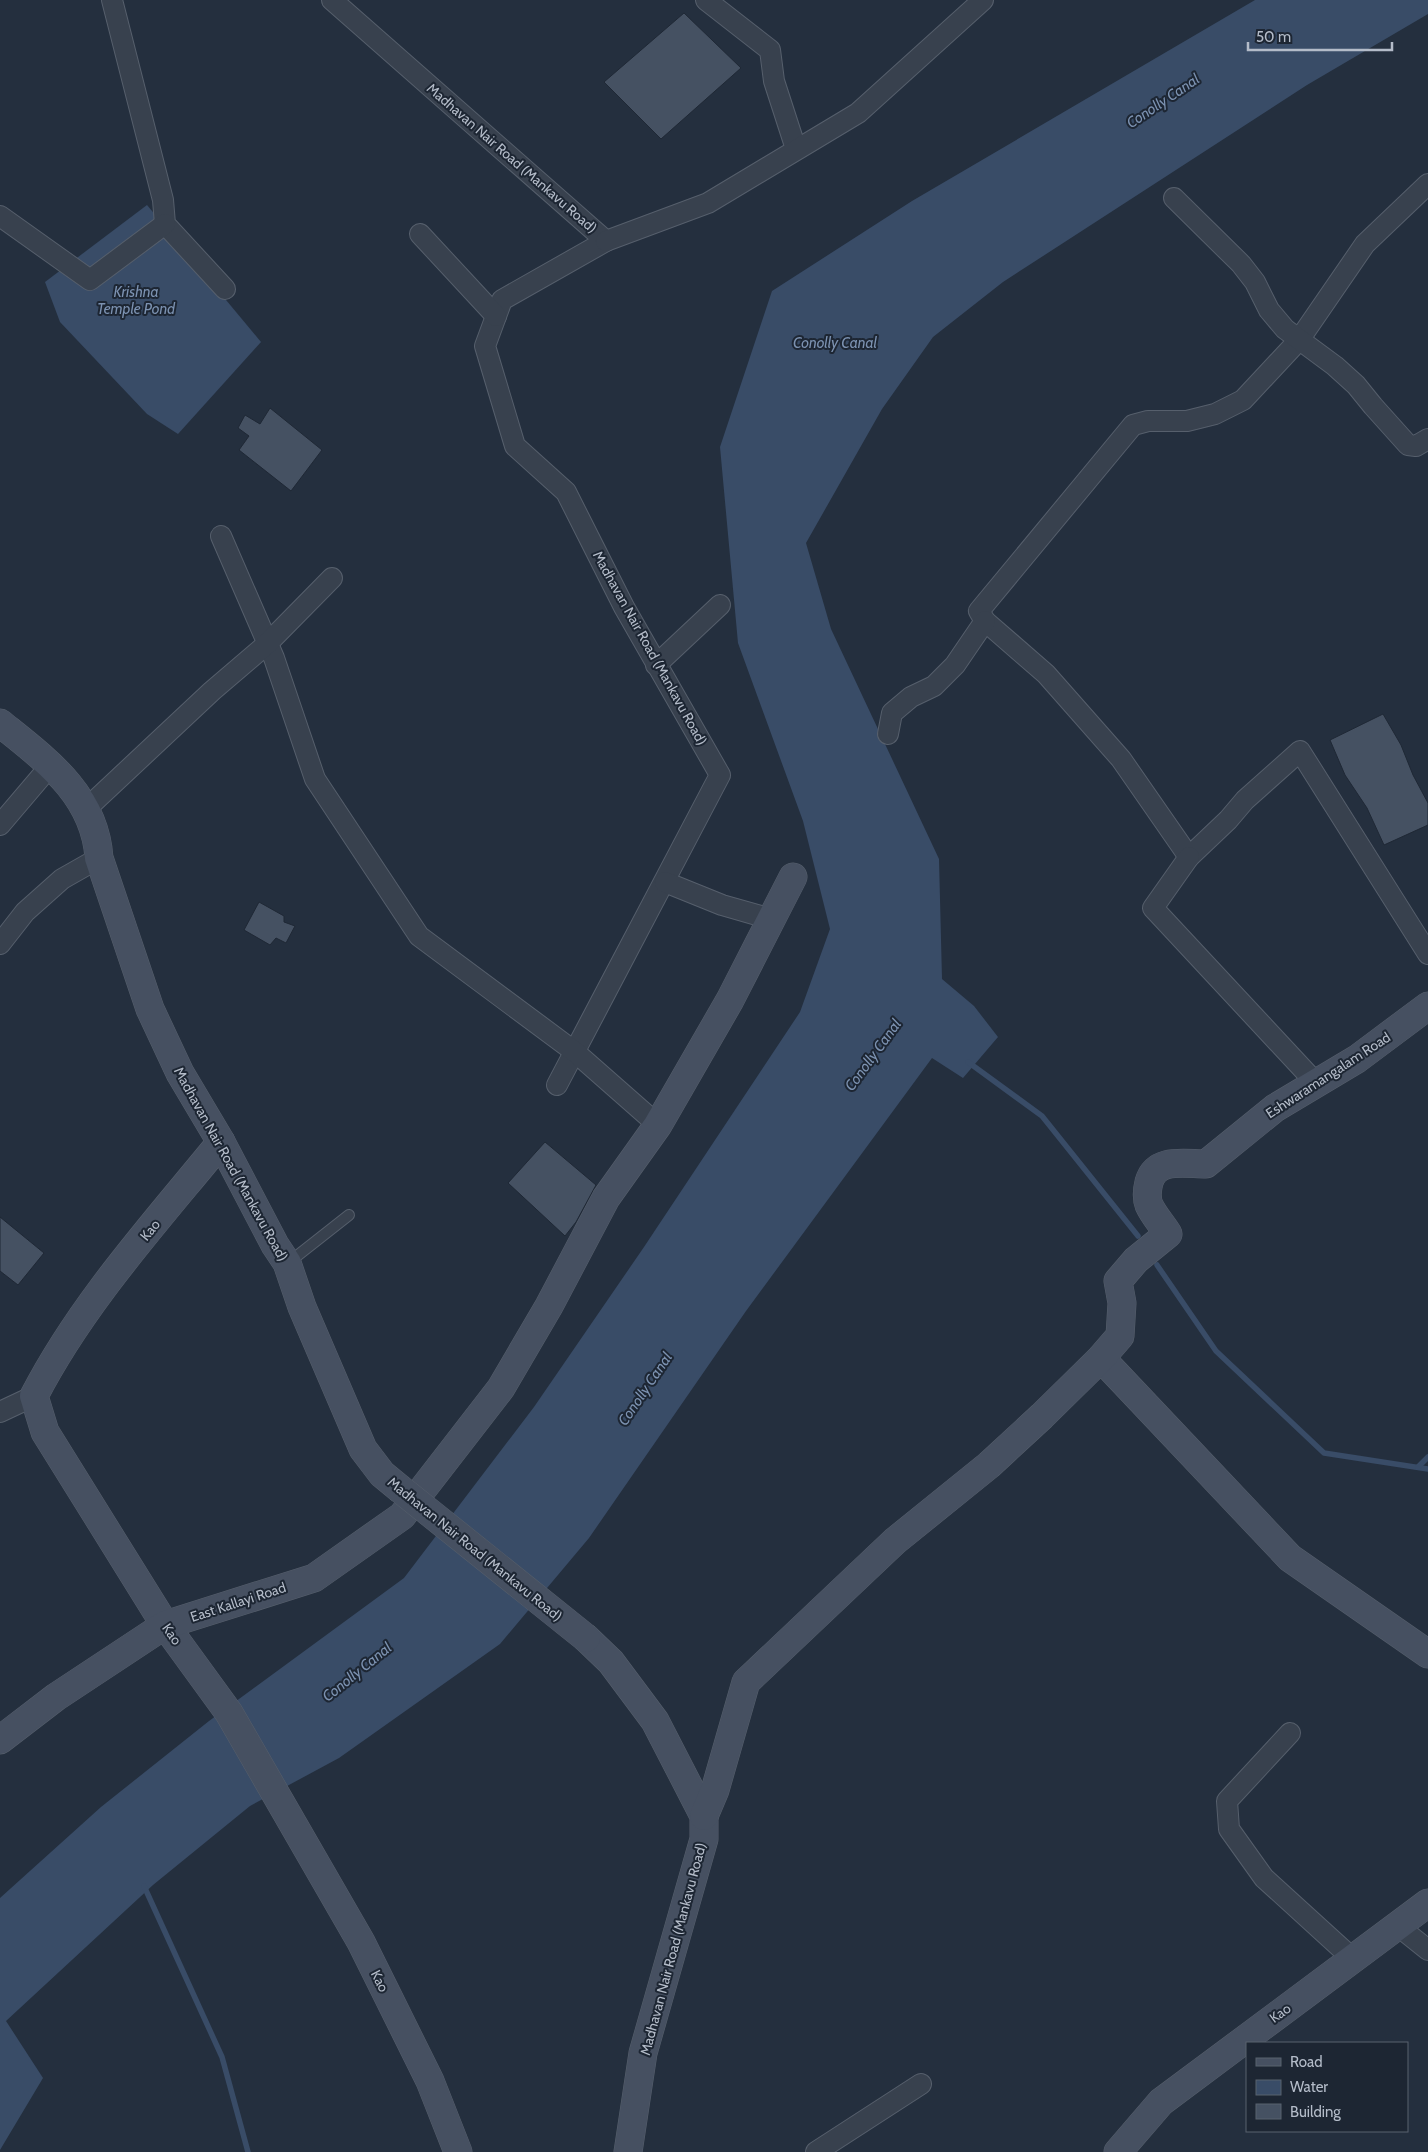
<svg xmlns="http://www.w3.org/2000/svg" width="1428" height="2152" viewBox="0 0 1428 2152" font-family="Cabin,sans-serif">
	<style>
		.water { fill: #394c67 }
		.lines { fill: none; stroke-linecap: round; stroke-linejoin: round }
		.stream { stroke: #394c67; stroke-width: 5.5 }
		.building { fill: #455162; stroke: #1f2835 }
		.lane-casing { stroke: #565f6c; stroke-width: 12 }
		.street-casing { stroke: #565f6c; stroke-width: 22 }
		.secondary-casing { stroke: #565f6c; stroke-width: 29 }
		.lane { stroke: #38414e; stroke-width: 10 }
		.street { stroke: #38414e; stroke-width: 20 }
		.secondary { stroke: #465061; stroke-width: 28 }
		.secondary-bridge-casing { stroke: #565f6c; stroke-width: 29; stroke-linecap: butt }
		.secondary-bridge { stroke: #465061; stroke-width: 28 }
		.labels { text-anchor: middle; stroke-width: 4; stroke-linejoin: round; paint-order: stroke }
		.street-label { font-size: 14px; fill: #b4bcc9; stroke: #1d2633 }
		.water-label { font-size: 15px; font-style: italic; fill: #7c92b1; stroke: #1d2633 }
	</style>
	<rect width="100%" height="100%" fill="#242f3e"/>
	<g class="water">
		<polygon points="1255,0 1428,0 1428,14 1307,85 1003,282 933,337 882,409 806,543 831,629 939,859 942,979 974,1006 998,1037 963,1078 932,1058 746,1311 589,1538 500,1644 339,1758 250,1806 153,1885 6,2021 43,2078 0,2150 0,1898 101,1807 209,1721 404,1578 534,1407 644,1247 800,1012 830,929 803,821 738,643 720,447 772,291 912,201"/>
		<polygon points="147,205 261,342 178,434 147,414 60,322 45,282"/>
	</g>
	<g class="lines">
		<g class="stream">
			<polyline points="968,1062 1042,1116 1138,1236"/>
			<polyline points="1157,1265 1216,1351 1324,1453 1428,1469"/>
			<polyline points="1418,1467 1428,1457"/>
			<polyline points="144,1886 222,2057 248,2152"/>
		</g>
	</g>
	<g class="building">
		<polygon points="684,13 741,68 661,139 604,82"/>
		<polygon points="270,408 322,450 291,491 239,450 249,436 238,428 245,415 260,424"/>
		<polygon points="1383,714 1401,745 1413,775 1428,803 1428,825 1384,845 1367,808 1345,775 1330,740"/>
		<polygon points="259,902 284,916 284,922 295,926 286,943 276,938 270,945 244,930"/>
		<polygon points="545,1142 596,1185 576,1222 565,1236 508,1183"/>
		<polygon points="0,1217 44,1253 18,1285 0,1271"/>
	</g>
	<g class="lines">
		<defs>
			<polyline id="lane" points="288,1263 349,1215"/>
			<g id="street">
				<polyline points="112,0 163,200 165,224 225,289"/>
				<polyline points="332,0 606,241 502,300 485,346 515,446 566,492 624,607 720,775 557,1085"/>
				<polyline points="706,0 770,50 774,81 796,149"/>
				<polyline points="1428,184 1365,244 1299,340 1243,400 1215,414 1187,421 1148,421 1133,425 979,611 985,621 1046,674 1121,759 1189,857 1228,820 1245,800 1300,751 1428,954"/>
				<polyline points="1174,198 1241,264 1255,282 1269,310 1285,329 1335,366 1356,385 1373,406 1408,445 1416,446 1428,439"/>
				<polyline points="0,216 90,280 165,224"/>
				<polyline points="420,234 496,316"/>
				<polyline points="606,241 708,203 858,113 983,0"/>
				<polyline points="221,536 274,658 315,779 419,936 575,1052 658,1125"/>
				<polyline points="656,665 720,605"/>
				<polyline points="888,734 892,713 911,697 934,686 955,665 985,621"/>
				<polyline points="85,810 212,691 267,644 332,578"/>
				<polyline points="0,825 51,765"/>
				<polyline points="1189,857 1153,908 1316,1083"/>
				<polyline points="665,882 722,905 771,919"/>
				<polyline points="0,944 25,912 62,879 99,858"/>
				<polyline points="0,1412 34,1396"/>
				<polyline points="1290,1733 1227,1801 1229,1829 1264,1878 1353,1959"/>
				<polyline points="1398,1926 1428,1950"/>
				<polyline points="816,2152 921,2084"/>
			</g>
			<g id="secondary">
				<path d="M0,723C46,760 95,795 99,858L150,1009L180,1073L221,1142L275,1245L287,1263L302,1307L363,1449L382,1474L399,1488"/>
				<path d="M221,1142C155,1223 82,1303 34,1396L45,1432L165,1625L229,1713L361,1942L430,2081L458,2152"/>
				<polyline points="1101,1358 1290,1558 1428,1654"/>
				<polyline points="586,1638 611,1662 655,1721 704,1816 704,1839 643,2053 628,2152"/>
				<polyline points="0,1740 56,1697 165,1625 314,1578 402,1516 501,1388 549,1306 606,1198 658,1125 730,1000 793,877"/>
				<path d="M704,1816L715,1790L746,1682L895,1541L989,1465L1042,1416L1101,1358L1120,1336L1122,1303L1118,1281L1136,1260L1168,1234C1162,1224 1154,1216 1149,1205C1146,1197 1147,1190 1149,1182C1156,1157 1185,1164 1206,1164L1275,1108L1357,1059L1428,1006"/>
				<polyline points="1118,2152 1161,2102 1428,1903"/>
			</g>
		</defs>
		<use href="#lane" class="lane-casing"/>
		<use href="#street" class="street-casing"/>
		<use href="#secondary" class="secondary-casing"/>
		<use href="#lane" class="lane"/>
		<use href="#street" class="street"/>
		<use href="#secondary" class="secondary"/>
		<defs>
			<polyline id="secondary-bridge" points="399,1488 586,1638"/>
		</defs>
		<use href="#secondary-bridge" class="secondary-bridge-casing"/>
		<use href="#secondary-bridge" class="secondary-bridge"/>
	</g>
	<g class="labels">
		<g class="street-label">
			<text transform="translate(512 158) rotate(41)" y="5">Madhavan Nair Road (Mankavu Road)</text>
			<text transform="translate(650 648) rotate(61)" y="5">Madhavan Nair Road (Mankavu Road)</text>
			<text transform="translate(1328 1075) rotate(-33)" y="5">Eshwaramangalam Road</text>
			<text transform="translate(231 1164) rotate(61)" y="5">Madhavan Nair Road (Mankavu Road)</text>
			<text transform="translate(150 1230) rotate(-51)" y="5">Kao</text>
			<text transform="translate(475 1549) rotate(39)" y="5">Madhavan Nair Road (Mankavu Road)</text>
			<text transform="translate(238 1602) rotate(-18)" y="5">East Kallayi Road</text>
			<text transform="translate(172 1634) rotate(55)" y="5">Kao</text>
			<text transform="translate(673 1949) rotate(-75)" y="5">Madhavan Nair Road (Mankavu Road)</text>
			<text transform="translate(380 1981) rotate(63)" y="5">Kao</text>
			<text transform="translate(1280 2013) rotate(-36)" y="5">Kao</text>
		</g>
		<g class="water-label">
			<text transform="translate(1163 101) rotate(-34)" y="5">Conolly Canal</text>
			<text x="136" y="297">Krishna<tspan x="136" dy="17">Temple Pond</tspan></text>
			<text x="835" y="348">Conolly Canal</text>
			<text transform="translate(873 1055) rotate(-54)" y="5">Conolly Canal</text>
			<text transform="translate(645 1389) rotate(-56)" y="5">Conolly Canal</text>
			<text transform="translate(357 1672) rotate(-39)" y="5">Conolly Canal</text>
		</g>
	</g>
	<rect x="1246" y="2042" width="162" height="90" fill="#1d2633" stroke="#59626f"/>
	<rect x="1256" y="2058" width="25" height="8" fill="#465061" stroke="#59626f"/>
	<text x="1290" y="2067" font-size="15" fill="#b4bcc9">Road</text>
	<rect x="1256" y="2080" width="25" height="15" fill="#394c67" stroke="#59626f"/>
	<text x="1290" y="2092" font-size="15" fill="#b4bcc9">Water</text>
	<rect x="1256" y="2104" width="25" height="15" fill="#455162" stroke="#59626f"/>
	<text x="1290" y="2117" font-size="15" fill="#b4bcc9">Building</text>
	<path d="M1248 42v8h144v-8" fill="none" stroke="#b4bcc9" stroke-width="2.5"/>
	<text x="1256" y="42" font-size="15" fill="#b4bcc9" stroke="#1d2633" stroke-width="4" paint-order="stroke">50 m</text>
</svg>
